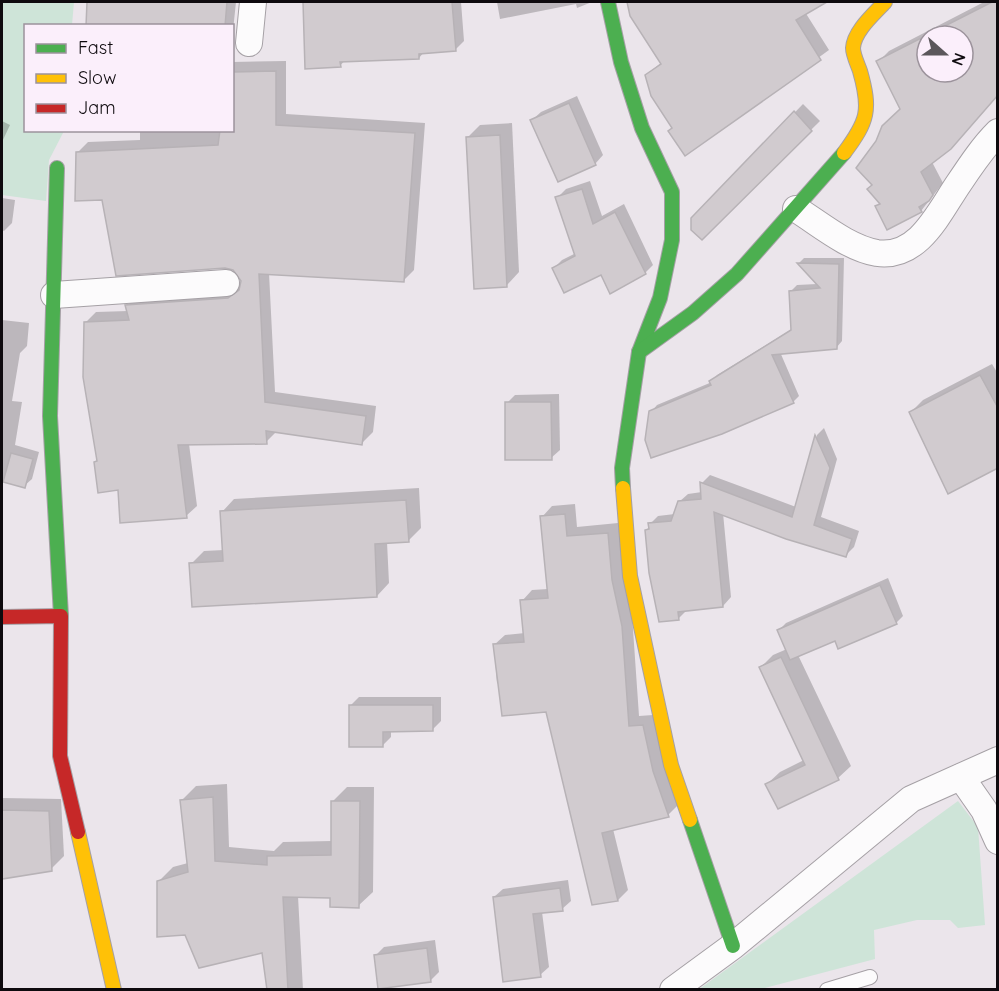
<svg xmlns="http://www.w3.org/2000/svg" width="999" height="991" viewBox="0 0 999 991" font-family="Quicksand,sans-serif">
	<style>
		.green { fill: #cee4d8 }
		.shadow { fill: #0003; fill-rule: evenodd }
		.building { fill: #d1cbcf; stroke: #b7b2b6; stroke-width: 1.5; fill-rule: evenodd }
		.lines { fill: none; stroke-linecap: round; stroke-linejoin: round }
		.lane-casing { stroke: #a5a0a5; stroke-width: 16 }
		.street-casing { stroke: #a5a0a5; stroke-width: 28 }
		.fast-casing { stroke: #a5a0a5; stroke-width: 16 }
		.slow-casing { stroke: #a5a0a5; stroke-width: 16 }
		.jam-casing { stroke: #a5a0a5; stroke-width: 16 }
		.lane { stroke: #fcfbfc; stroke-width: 14 }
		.street { stroke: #fcfbfc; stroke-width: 26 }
		.fast { stroke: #4caf50; stroke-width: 14 }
		.slow { stroke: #ffc107; stroke-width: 14 }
		.jam { stroke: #c62828; stroke-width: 14 }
	</style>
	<rect width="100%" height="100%" fill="#ebe5eb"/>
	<g class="green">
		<polygon points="2,2 74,2 72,25 26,26 26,130 64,131 49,160 46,201 2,195"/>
		<polygon points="958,801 978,827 985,925 958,928 950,920 917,920 874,930 875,959 761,989 698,990"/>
	</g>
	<g class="shadow">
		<polygon points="88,2 236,2 232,40 232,26 88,26"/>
		<polygon points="305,2 461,2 464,41 456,49 424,52 419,58 345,60 340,66 307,67"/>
		<polygon points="497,2 592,2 577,8 576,4 500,19"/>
		<polygon points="636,2 820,2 805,12 829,50 685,154 646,75 662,62 630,8"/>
		<path d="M984,2H998V95L932,162L943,183L921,211L877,206L881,203L873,185L902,109L878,62L889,51ZM927,36H963V72H927Z"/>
		<polygon points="286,61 286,114 425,123 414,270 403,281 269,273 275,392 376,406 373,432 362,443 277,431 266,442 189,444 197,506 186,516 119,488 98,460 85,323 96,312 128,311 127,306 137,295 240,288 242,281 234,269 103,198 77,153 88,142 140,140 140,130 232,130 232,62"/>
		<polygon points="577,96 603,155 595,164 532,120 541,112"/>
		<polygon points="803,104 820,121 702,238 692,219"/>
		<polygon points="2,121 10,125 2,142"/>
		<polygon points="512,123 519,272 507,285 468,137 480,125"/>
		<polygon points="590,181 602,216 624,204 653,265 645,273 602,273 554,268 562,260 576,253 557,198 566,189"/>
		<polygon points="2,198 15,200 12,223 4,231 2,230"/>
		<polygon points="804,258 844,258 842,341 836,348 780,352 799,396 793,402 651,412 657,405 712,382 717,375 792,329 791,291 797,285 817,284 799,263"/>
		<polygon points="2,320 29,323 27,346 20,353 12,401 22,402 15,445 39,452 32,479 24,486 2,480"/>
		<polygon points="992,364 998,374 998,466 911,412 923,400"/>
		<polygon points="559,394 560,450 551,458 507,403 515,395"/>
		<polygon points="824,428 837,459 821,517 859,531 854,547 846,555 723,513 731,597 723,606 686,611 678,619 647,530 650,524 658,516 675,514 679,502 688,494 702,492 702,483 710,475 796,507 817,435"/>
		<polygon points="419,488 421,528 408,541 387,542 389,583 377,596 191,564 204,551 224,550 222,512 234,499"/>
		<polygon points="575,504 577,527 618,523 632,615 639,716 653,715 678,805 668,815 613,829 628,890 618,900 547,711 497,683 494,645 505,635 525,633 522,601 532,590 548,589 542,517 552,506"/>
		<polygon points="888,578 903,616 896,623 836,639 798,655 851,766 838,778 767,784 780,772 804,760 760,668 773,655 787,649 779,630 786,623"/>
		<polygon points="359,697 441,697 441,721 432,730 391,730 391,737 382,746 351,705"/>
		<polygon points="227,784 229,847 274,851 283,842 332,841 333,801 347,787 374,787 373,892 358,906 332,896 298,896 303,990 269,990 263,951 186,934 158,882 173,867 188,863 181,801 196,786"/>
		<polygon points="2,798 61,799 64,856 51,869 2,877"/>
		<polygon points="568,880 571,901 562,909 542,912 549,967 540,975 494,897 503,889"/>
		<polygon points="435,940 439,972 431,980 376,955 384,947"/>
	</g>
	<g class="building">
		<polygon points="87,2 227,2 225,26 86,26"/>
		<polygon points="303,2 452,2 456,51 419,54 419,59 340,62 341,67 305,69"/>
		<polygon points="627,2 827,2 796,20 821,60 685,156 668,131 672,128 651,96 645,75 661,64 630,16"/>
		<path d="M992,2H998V95L951,149L921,172L933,195L929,201L919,207L922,212L887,230L875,206L880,204L867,189L872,185L856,168L876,141L882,126L900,109L876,61ZM927,36H963V72H927Z"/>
		<polygon points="276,71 276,125 415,133 404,282 259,274 265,402 366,416 362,445 266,431 267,444 178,445 187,518 120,523 118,490 98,493 94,462 97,461 83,377 84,322 129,320 125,305 228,298 239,290 241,281 233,270 225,268 116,276 102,200 75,201 76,152 218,145 220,130 232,130 233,72"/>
		<polygon points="569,103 596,165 558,182 530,120"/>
		<polygon points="794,111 812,131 702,240 691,230 691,218"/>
		<polygon points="500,135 507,287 474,289 466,137"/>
		<polygon points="582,189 593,224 615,212 646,274 610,294 601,275 564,293 552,268 575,256 555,197"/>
		<polygon points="797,263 839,264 837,349 772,355 794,403 722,434 651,458 645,440 649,411 711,385 709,381 791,330 789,291 820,288"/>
		<polygon points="980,375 998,408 998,468 948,494 909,412"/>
		<polygon points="505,402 551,402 552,460 505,460"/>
		<polygon points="815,435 830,468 814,525 852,539 846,557 786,539 714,512 723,607 678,612 679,620 659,622 649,573 645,530 649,529 648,523 671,521 678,501 701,499 700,482 792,517"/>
		<polygon points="11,453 33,459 25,488 3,482"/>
		<polygon points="406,500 409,542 375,544 377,597 192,607 189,563 223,561 220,511"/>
		<polygon points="565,514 567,536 608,533 612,580 622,626 629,726 643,725 653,771 669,817 602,833 618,901 592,905 546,712 502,716 493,644 524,642 520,600 548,598 540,516"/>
		<polygon points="880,585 897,624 838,649 835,641 790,660 777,630"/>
		<polygon points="781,657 839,780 778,809 765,784 805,765 759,667"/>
		<polygon points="349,705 433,705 433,731 383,732 383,747 349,747"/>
		<polygon points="213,797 215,861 267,865 267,856 331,855 331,801 360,801 359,908 330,907 330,898 283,897 288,990 267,990 262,953 199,968 185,935 157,937 157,881 188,872 180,800"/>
		<polygon points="2,810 49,811 52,871 2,879"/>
		<polygon points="560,888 563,911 533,914 541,977 503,982 493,897"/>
		<polygon points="427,948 431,982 378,989 374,955"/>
	</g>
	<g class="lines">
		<defs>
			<polyline id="lane" points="827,990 870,977"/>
			<g id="street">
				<polyline points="249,43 253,2"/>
				<path d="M796,209C820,224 848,248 877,253C919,259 939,212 959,183C971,165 983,147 998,132"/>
				<polyline points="54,295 226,283"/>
				<polyline points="961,777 984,810 998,841"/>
				<polyline points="673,990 733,946 911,799 998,760"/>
			</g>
			<g id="fast">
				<polyline points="608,2 621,62 642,128 672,192 672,240 660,298 639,352 622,468 623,488"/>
				<polyline points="57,168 50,416 61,616"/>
				<polyline points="639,352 693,313 737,274 844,153"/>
				<polyline points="690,820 733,946"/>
			</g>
			<g id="slow">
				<path d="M844,153C868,121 871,110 860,71C858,65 853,55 853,48C854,31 874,14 885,2"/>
				<polyline points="623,488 630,576 671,765 690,820"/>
				<polyline points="78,832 114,990"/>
			</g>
			<polyline id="jam" points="2,617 61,616 60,756 78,832"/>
		</defs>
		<use href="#lane" class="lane-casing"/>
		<use href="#street" class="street-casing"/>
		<use href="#fast" class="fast-casing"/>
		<use href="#slow" class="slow-casing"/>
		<use href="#jam" class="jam-casing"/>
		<use href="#lane" class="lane"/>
		<use href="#street" class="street"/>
		<use href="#fast" class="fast"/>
		<use href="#slow" class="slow"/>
		<use href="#jam" class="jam"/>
	</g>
	<rect width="999" height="991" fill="none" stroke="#0e0a0e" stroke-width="6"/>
	<rect x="24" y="24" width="210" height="108" fill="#fbeffb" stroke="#9c939c" stroke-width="1.5"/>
	<rect x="36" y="44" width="30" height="9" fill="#4caf50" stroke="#9c939c" stroke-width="1.5"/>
	<text x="78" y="54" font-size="18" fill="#0e0a0e">Fast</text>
	<rect x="36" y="74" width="30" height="9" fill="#ffc107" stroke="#9c939c" stroke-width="1.5"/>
	<text x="78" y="84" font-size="18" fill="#0e0a0e">Slow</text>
	<rect x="36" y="104" width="30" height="9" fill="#c62828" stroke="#9c939c" stroke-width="1.5"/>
	<text x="78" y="114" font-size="18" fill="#0e0a0e">Jam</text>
	<g transform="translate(945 54) rotate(111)"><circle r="28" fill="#fbeffb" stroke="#9c939c" stroke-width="1.5"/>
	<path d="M0-4.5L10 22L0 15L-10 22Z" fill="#5b575b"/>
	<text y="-9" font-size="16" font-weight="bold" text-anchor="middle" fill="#0e0a0e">N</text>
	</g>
</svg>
